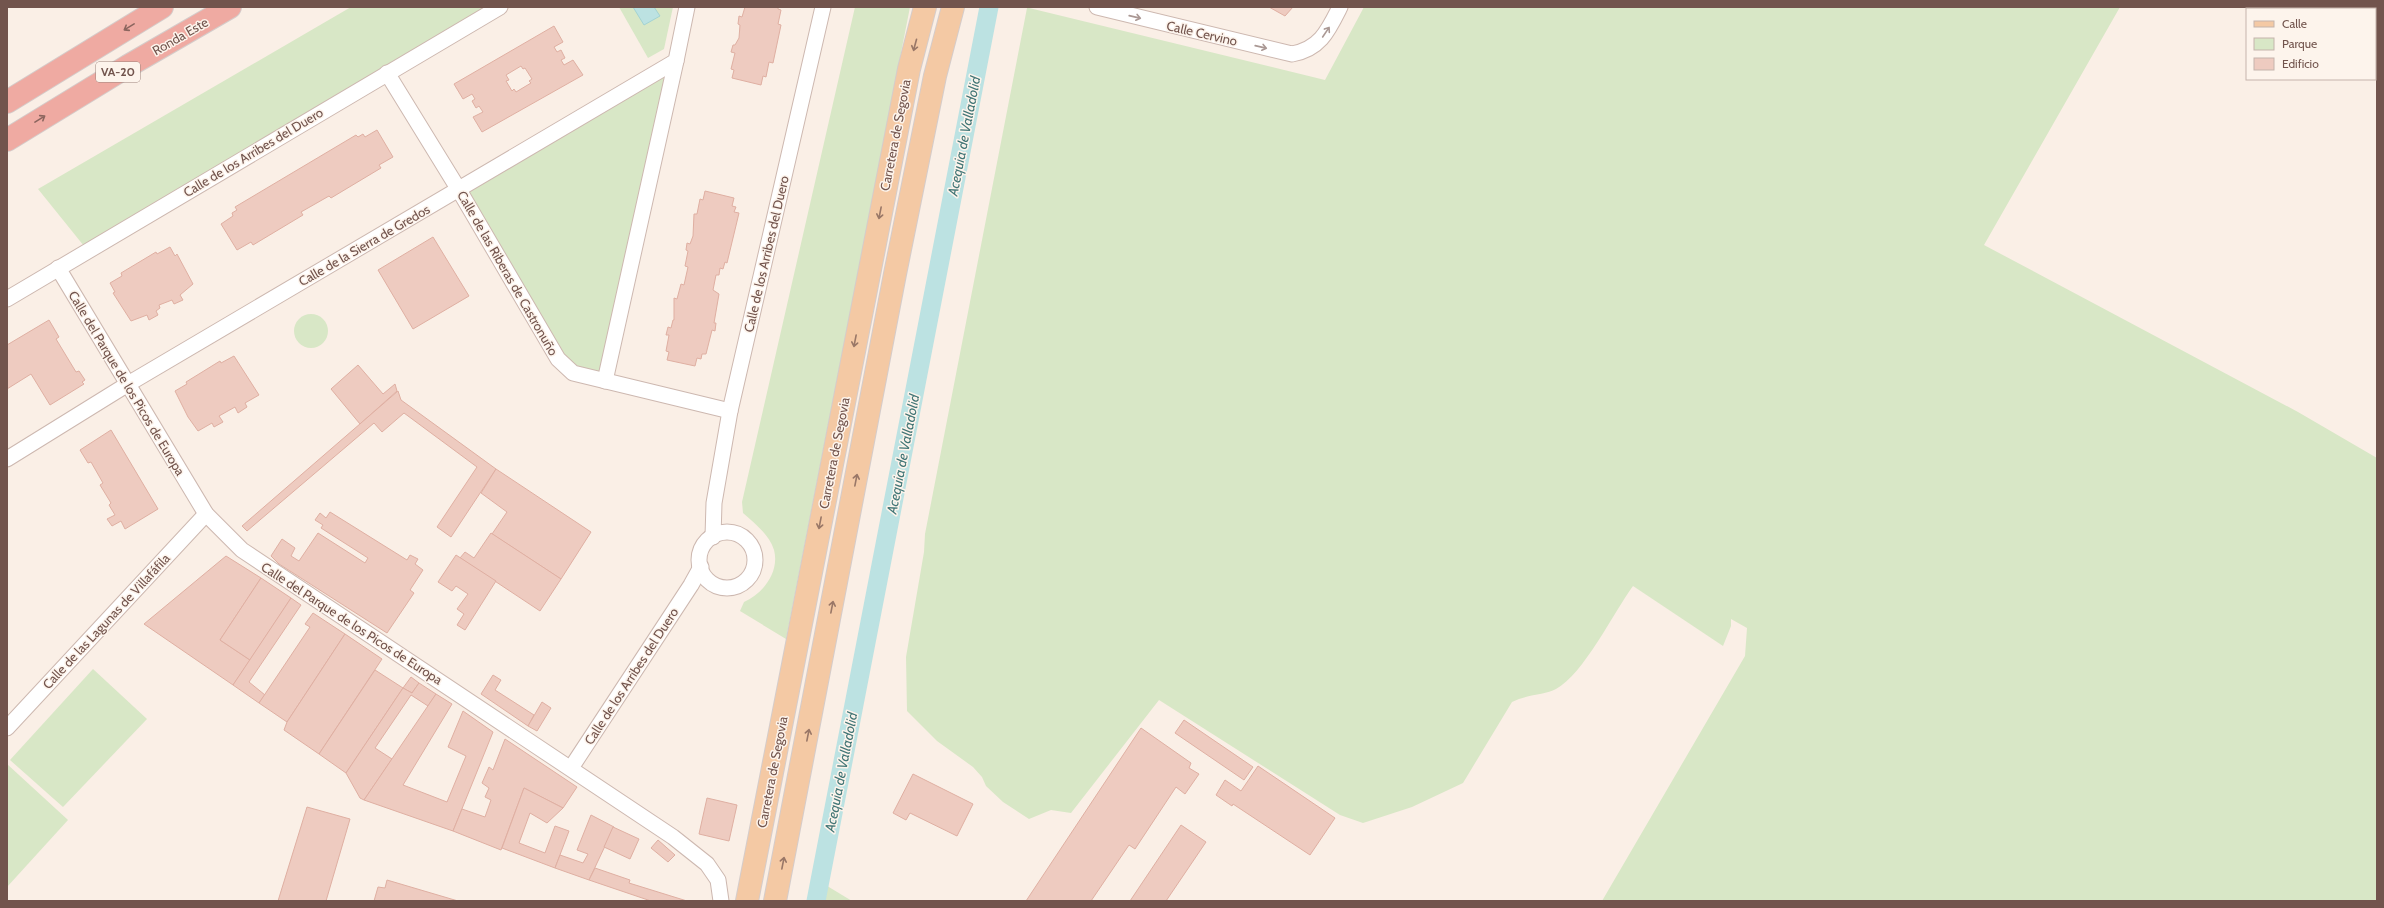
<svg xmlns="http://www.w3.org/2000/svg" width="2384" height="908" viewBox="0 0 2384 908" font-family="Cabin,sans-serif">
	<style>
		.green { fill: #d8e7c6 }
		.water { fill: #bce2e2; stroke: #a3d3d3 }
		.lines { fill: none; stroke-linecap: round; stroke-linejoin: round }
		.canal { stroke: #bce2e2; stroke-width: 19 }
		.building { fill: #eecbc0; stroke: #dfafa2; fill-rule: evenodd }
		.street-casing { stroke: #cdb8b0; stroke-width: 17 }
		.primary-casing { stroke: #d5ccca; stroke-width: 24 }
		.highway-casing { stroke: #d5ccca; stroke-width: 24 }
		.street { stroke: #fff; stroke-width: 15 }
		.primary { stroke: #f4c9a4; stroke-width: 22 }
		.highway { stroke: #efaaa2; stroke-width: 22 }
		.oneway { stroke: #aa9894 }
		.oneway2 { stroke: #8b655e }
		.oneway3 { stroke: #997767 }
		.labels { text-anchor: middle; stroke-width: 3; stroke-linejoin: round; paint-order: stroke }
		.shield { fill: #fdf4ec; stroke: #9c847d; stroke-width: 1 }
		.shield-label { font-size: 12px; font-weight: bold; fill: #72544d }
		.street-label { font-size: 13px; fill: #72544d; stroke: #fdf4ec }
		.water-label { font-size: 14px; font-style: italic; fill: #427676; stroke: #fdf4ec }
	</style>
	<rect width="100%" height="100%" fill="#faefe6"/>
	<g class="green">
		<polygon points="351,7 500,7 88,251 38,189"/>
		<polygon points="619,7 673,7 664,49 648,58"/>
		<path d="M855,7H910L786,639L740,611L744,602C762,594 780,573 774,550C769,534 754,523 743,513L742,502Z"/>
		<path d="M1025,7L1325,80L1364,7H2120L1984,245L2298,412L2377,458V901H1602L1745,656L1747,628L1731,619V626L1723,646L1633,586C1614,612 1583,675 1556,689C1545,695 1528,694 1512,702L1463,783L1412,807L1363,823L1340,815L1159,700L1071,813L1051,810L1029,819L1003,802L986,786L982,777L973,767L937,741L907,711L906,657L924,552L925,534L1027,8Z"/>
		<polygon points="676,61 605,381 573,373 459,190"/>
		<circle cx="311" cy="331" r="17"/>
		<polygon points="93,669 147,719 63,807 10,760"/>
		<polygon points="7,764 68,820 7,887"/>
		<polygon points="814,878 852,901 810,901"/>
	</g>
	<polygon class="water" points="633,7 654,7 660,16 644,25"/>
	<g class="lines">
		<polyline class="canal" points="816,901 989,7"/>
	</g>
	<g class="building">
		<polygon points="745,7 778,7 778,9 781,10 778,24 781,25 773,63 769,62 766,77 763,76 761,85 732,78 734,70 731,69 735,53 731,52 733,45 735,45 739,38 740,25 738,24 739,16 742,17"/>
		<polygon points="1269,7 1293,7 1285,16"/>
		<path d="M554,26L563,42L554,47L557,52L561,50L565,58L561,60L564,65L573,60L583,75L482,132L473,117L483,112L479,106L476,108L472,101L475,99L472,94L463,99L454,84ZM521,66L523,69L525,68L532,79L529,81L531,83L516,92L514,89L512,91L506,81L509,80L506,75Z"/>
		<polygon points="377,130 393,157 379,165 381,168 331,198 329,196 301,212 303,215 253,245 251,242 237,250 221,224 233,216 232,213 237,210 235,207 356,135 358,137 363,134 365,137"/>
		<polygon points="705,191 734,198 732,206 736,207 734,212 739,213 727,263 725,262 723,269 720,268 719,275 716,275 713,290 719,294 714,323 716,323 715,331 712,330 706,354 702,354 701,359 697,358 695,366 667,360 669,352 666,351 669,335 666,335 668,327 671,328 673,320 674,320 674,298 677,299 681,284 684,285 688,267 685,266 688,251 686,250 687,243 690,244 693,236 694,214 697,214 700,199 703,200"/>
		<polygon points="433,237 469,296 413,329 378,270"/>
		<polygon points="170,247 175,256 177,254 193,284 180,295 183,300 174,304 172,300 159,305 160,308 156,311 158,315 149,320 147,315 131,321 113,293 115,292 110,283 122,276 121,273 156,252 157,254"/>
		<polygon points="49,320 59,337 56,339 76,372 79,371 85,380 82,382 84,384 50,405 31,374 7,389 7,345"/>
		<polygon points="234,356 259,395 245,403 247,407 238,413 235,407 219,416 223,422 214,427 212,423 198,431 188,417 175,391 187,384 186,382 220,361 221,363"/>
		<polygon points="358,365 383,394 395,384 397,391 360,424 331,389"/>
		<polygon points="398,391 401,400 496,469 451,537 437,527 477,467 404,413 382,432 374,423 247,531 242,526"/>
		<polygon points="111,430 158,509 125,529 121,521 112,526 107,519 115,515 109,505 111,503 100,485 103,483 91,462 88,463 80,450"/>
		<polygon points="496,469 591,532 561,579 492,534 507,512 481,493"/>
		<polygon points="330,512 407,560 410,555 418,559 415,564 423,570 410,590 414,593 387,633 279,564 271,556 282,539 295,548 291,556 299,561 318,533 365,563 368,558 321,528 323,525 315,520 320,513 326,518"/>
		<polygon points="491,533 561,579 540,611 460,558 465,552 474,558"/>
		<polygon points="456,555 496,581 465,630 457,625 464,614 457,609 468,594 456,586 452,591 438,582"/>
		<polygon points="226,556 261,578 220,640 250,660 233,685 144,624"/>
		<polygon points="261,578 291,598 250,660 220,640"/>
		<polygon points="291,598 301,605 249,682 265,695 259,703 233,685"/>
		<polygon points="313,613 345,634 287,722 259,703 310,627 305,624"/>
		<polygon points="345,634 382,659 319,754 284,730 287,722"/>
		<polygon points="375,670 403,688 346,773 319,754"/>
		<polygon points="493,675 501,680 495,690 534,715 528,726 481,694"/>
		<polygon points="411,677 419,683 412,693 403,688"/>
		<polygon points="419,683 436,694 428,706 411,695 375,748 392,759 364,800 360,798 346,773 403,688 412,693"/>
		<polygon points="436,694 452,704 403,785 447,802 466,756 448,747 463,711 493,732 453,831 364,800"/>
		<polygon points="542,702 551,708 537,731 528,726"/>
		<polygon points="1184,720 1253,767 1244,780 1175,733"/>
		<polygon points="1141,728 1191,763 1189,768 1199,774 1185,794 1176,787 1135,849 1129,845 1091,901 1026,901"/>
		<polygon points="505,739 577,787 563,808 524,788 501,850 453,831 462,809 485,817 491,800 485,797 489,788 482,783 489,767 493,770"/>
		<polygon points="1258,766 1335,818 1310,855 1233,804 1232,806 1216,795 1225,780 1241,791"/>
		<polygon points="913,774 973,804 957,836 910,813 906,820 893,813"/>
		<polygon points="524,788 563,808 547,823 530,813 519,843 545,853 555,826 569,831 555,868 502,848"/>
		<polygon points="707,798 737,805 729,841 699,834"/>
		<polygon points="307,807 350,819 326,901 278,901"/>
		<polygon points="591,815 614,827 589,880 555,868 560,855 583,863 588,854 577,850"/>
		<polygon points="1181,825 1206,842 1166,901 1130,901"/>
		<polygon points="613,827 639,839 630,859 604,847"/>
		<polygon points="658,840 675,855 668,862 651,848"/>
		<polygon points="595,868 630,880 629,883 687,901 651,901 589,880"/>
		<polygon points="387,880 458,901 374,901 378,887 385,888"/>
	</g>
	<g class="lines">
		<defs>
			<g id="street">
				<path d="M1097,7L1292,54C1320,49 1328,31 1340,7"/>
				<polyline points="387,73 459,190 558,359 573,373 730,411"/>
				<polyline points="58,268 206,514 242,550 673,837 707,864 718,880 721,901"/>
				<polyline points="7,299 500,7"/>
				<polyline points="605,381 676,61"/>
				<polyline points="7,459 128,384 676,61 687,7"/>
				<circle cx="727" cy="560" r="28"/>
				<polyline points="713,537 714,503 730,411 823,7"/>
				<polyline points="7,728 206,514"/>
				<polyline points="571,768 691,585 701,567"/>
			</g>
			<g id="primary">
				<polyline points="747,901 909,69 925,7"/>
				<polyline points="775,901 895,274 935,76 953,7"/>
			</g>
			<g id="highway">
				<polyline points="7,102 162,7"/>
				<polyline points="7,140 128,66 230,7"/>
			</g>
		</defs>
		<use href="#street" class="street-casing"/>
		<use href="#primary" class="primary-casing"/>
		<use href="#highway" class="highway-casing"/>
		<use href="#street" class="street"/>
		<use href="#primary" class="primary"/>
		<use href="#highway" class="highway"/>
	</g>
	<defs><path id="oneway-shaft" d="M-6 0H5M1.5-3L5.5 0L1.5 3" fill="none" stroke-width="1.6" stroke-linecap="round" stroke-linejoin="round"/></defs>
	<g class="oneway">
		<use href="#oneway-shaft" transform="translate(1135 17) rotate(13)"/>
		<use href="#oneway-shaft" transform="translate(1326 32) rotate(-56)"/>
		<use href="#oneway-shaft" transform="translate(1261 47) rotate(13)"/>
	</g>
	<g class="oneway2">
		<use href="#oneway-shaft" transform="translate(129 27) rotate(149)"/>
		<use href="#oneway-shaft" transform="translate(40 119) rotate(-32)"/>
	</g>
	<g class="oneway3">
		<use href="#oneway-shaft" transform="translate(915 45) rotate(105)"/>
		<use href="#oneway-shaft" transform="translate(880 213) rotate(101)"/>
		<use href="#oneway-shaft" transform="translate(855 341) rotate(101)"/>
		<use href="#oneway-shaft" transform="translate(856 480) rotate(-79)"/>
		<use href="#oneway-shaft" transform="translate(820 523) rotate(101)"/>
		<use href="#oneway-shaft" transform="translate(832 607) rotate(-79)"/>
		<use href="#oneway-shaft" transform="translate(808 735) rotate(-79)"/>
		<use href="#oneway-shaft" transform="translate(783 863) rotate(-79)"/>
	</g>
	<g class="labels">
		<rect class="shield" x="96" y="62" width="44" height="20" rx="3"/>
		<g class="shield-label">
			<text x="118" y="76">VA-20</text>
		</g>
		<g class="street-label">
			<text transform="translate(1202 33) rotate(13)" y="5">Calle Cervino</text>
			<text transform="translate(180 36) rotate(-30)" y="5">Ronda Este</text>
			<text transform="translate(895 135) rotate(-79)" y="5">Carretera de Segovia</text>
			<text transform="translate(253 152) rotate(-31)" y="5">Calle de los Arribes del Duero</text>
			<text transform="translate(364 245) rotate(-30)" y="5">Calle de la Sierra de Gredos</text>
			<text transform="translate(766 254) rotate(-77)" y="5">Calle de los Arribes del Duero</text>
			<text transform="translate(508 273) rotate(60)" y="5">Calle de las Riberas de Castronuño</text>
			<text transform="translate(127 383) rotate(59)" y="5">Calle del Parque de los Picos de Europa</text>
			<text transform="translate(834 453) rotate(-79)" y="5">Carretera de Segovia</text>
			<text transform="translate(106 621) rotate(-47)" y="5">Calle de las Lagunas de Villafáfila</text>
			<text transform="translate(352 623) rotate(33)" y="5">Calle del Parque de los Picos de Europa</text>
			<text transform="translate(631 676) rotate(-57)" y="5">Calle de los Arribes del Duero</text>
			<text transform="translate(772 772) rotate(-79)" y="5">Carretera de Segovia</text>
		</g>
		<g class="water-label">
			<text transform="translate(964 136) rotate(-79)" y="5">Acequia de Valladolid</text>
			<text transform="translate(903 454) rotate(-79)" y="5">Acequia de Valladolid</text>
			<text transform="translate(841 772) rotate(-79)" y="5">Acequia de Valladolid</text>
		</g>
	</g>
	<rect width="2384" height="908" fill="none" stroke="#72544d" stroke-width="16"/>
	<rect x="2246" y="8" width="130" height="72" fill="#fdf4ec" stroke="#c5b4ac"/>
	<rect x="2254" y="21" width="20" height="6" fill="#f4c9a4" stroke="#c5b4ac"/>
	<text x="2282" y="28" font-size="12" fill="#72544d">Calle</text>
	<rect x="2254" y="38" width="20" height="12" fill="#d8e7c6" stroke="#c5b4ac"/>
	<text x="2282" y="48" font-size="12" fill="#72544d">Parque</text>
	<rect x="2254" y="58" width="20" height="12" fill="#eecbc0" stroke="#c5b4ac"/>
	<text x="2282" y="68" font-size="12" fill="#72544d">Edificio</text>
</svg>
